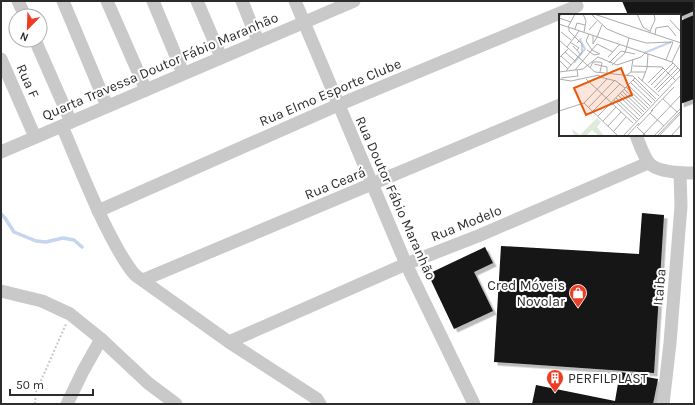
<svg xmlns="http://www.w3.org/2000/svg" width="695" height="405" viewBox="0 0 695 405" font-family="Karla,sans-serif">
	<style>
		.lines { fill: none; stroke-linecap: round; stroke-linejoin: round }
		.stream { stroke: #c4d5ec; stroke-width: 3.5 }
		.building { fill: #131313; filter: url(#shadow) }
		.path { stroke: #c9c9c9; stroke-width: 2; stroke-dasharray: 2 2; stroke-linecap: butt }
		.minor { stroke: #c9c9c9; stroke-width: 13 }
		.labels { text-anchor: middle; stroke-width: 4; stroke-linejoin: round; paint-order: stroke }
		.street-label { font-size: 14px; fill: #2c2c2c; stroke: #fff }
		.poi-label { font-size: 14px; fill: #2c2c2c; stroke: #fff; text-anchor: end }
		.inset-river { fill: none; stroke: #c4d5ec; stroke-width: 2 }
		.inset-road { fill: none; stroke: #ababab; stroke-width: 1 }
		.view { fill: #e8590c; fill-opacity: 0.15; stroke: #e8590c; stroke-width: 2 }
		.inset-edge { fill: none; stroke: #2c2c2c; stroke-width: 2 }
	</style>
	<defs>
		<filter id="shadow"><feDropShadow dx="3.5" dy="3.5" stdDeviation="0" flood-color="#0004"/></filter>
	</defs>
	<rect width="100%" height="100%" fill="#fff"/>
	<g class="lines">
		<polyline class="stream" points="1,214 5,218 14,232 36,241 46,242 63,238 74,240 82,247"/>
	</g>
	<g class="building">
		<polygon points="622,1 694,1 694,11 680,17 680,15 628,15"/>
		<polygon points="694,15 694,99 680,104 680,21"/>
		<polygon points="642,213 664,215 654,373 494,362 501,246 639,254"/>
		<polygon points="485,247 493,263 474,272 493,311 454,329 428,274"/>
		<polygon points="620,372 658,379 653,404 532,404 536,385 615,401"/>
	</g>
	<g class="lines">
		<polyline class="path" points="35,404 36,392 66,324"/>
		<g class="minor">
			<polyline points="18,1 25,16"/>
			<polyline points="63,1 107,106"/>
			<polyline points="107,1 146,90"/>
			<polyline points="153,1 183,73"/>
			<polyline points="197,1 221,57"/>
			<polyline points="242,1 258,41"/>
			<polyline points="295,1 406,264 474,404"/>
			<polyline points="35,40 71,122"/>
			<polyline points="1,59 35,137"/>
			<path d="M62,126C76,159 89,192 105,225C114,242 122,260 135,275L229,342L317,399L320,404"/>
			<path d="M636,135C639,143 644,157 649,163C657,172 682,173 694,173"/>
			<polyline points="1,152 354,1"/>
			<polyline points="98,211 338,105 577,6"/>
			<path d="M143,280C282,222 421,164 560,105"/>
			<polyline points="1,291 42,301 70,314 101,339 148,383 176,404"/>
			<polyline points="229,342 406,264 478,236 648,163"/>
			<polyline points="67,404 83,371 101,339"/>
			<polyline points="663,404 670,343 681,206 680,173"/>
		</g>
	</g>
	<defs>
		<symbol id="shop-pin" viewBox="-11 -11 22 30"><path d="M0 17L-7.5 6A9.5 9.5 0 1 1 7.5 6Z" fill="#ed3d25" stroke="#fff"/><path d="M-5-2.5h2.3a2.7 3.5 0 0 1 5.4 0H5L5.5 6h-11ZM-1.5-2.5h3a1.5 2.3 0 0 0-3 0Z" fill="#fff"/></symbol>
		<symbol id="building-pin" viewBox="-11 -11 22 30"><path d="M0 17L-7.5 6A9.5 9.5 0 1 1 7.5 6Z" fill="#ed3d25" stroke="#fff"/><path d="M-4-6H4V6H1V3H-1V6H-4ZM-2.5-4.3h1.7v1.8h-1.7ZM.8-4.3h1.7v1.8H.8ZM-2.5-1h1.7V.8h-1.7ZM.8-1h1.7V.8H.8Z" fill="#fff"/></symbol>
	</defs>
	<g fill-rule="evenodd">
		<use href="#shop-pin" x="568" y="283" width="20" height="27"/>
		<use href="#building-pin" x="545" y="368" width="20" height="27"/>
	</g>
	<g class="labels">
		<g class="street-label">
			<text transform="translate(160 66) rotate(-23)" y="5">Quarta Travessa Doutor Fábio Maranhão</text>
			<text transform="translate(28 81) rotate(66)" y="5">Rua F</text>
			<text transform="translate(330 92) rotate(-23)" y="5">Rua Elmo Esporte Clube</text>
			<text transform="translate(335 183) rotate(-22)" y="5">Rua Ceará</text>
			<text transform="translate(396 198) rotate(66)" y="5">Rua Doutor Fábio Maranhão</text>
			<text transform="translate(466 223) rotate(-22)" y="5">Rua Modelo</text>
			<text transform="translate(659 287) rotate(-85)" y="5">Itaiba</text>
		</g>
		<g class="poi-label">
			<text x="565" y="290">Cred Móveis<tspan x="565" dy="16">Novolar</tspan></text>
			<text x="568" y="383" text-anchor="start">PERFILPLAST</text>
		</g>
	</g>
	<g transform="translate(559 14)">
		<rect width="122" height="122" fill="#fff"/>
		<path d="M38,104L42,108L38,113L45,122H40L33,116L27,122H15L13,115L21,121Z" fill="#dfebd9"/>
		<path class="inset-river" d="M85,39L112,28M15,49L26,35L21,26L22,24"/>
		<path class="inset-road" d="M2,0L0,4L12,8M24,0L27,7L25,18M32,0L48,15L70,24L87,29L114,28M35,0L122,29M78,0L84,13L92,18M111,6L121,17M0,10L113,48L122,57M9,13L16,0M10,13V17L20,27M16,15L18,9L26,11M30,16L38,7M91,17L96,6L95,0M2,18L12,26M30,20L27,27L33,36L41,40M34,21V30L38,23M96,21L97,14L109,12L117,22M38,23L43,11M0,26L36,58L74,62L97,85M11,28L20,34L18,36M14,32L22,41M8,33L20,17M28,36L35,41L40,40M6,38L16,47M2,42L12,51M49,43L61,30M0,44L10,34M0,46L9,55M107,46L114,28M113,48L122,29M50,49L62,37L76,40M35,50L48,53V59M53,51L66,39L70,24M74,52L103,53L116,66M31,54L34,48H41L43,49L41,58M16,56L38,30L54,38M7,57L23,38V30L20,27L18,29M0,58L24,55L39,43L58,51L82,43L86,39M72,58L74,45M40,61L41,63L57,67L66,74M68,61L72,58H87M79,63L100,82M2,64L19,62L18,56M0,65L12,67L40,61M27,65L74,109M74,66L96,87M83,67L88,54L89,40M71,68L93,89M89,69L104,54M69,71L91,92M92,71L114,49M67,73L89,94M95,74L116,52M65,75L87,96M97,76L119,54M63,77L85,98M99,78L121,56M61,79L83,100M59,81L81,102M57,84L79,105M104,85L118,98M55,86L77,107M25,89L59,122M25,89L48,65M30,93L56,66M0,97L25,89M34,97L61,70M92,97L115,73M91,99L105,112M39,102L76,64M44,107L57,93M49,112L62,98M79,112L94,96M78,113L87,122M55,117L67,103M64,122L122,61M68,122L80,109M83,122L122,81M95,122L122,94M98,122L122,97M100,122L122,99M112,122L122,111"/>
		<path class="view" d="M62,54L73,81L27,101L15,74Z"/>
		<rect width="122" height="122" class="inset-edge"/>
	</g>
	<rect width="695" height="405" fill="none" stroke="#2c2c2c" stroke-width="4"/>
	<g transform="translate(28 28) rotate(203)"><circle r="19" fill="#ffffff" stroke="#ababab"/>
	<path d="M0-3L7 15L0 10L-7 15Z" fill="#ed3d25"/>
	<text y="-6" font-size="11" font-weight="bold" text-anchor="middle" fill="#2c2c2c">N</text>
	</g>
	<path d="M10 389v6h83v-6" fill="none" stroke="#2c2c2c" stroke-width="2"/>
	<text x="16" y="389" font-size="12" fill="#2c2c2c" stroke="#ffffff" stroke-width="3" paint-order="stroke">50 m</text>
</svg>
